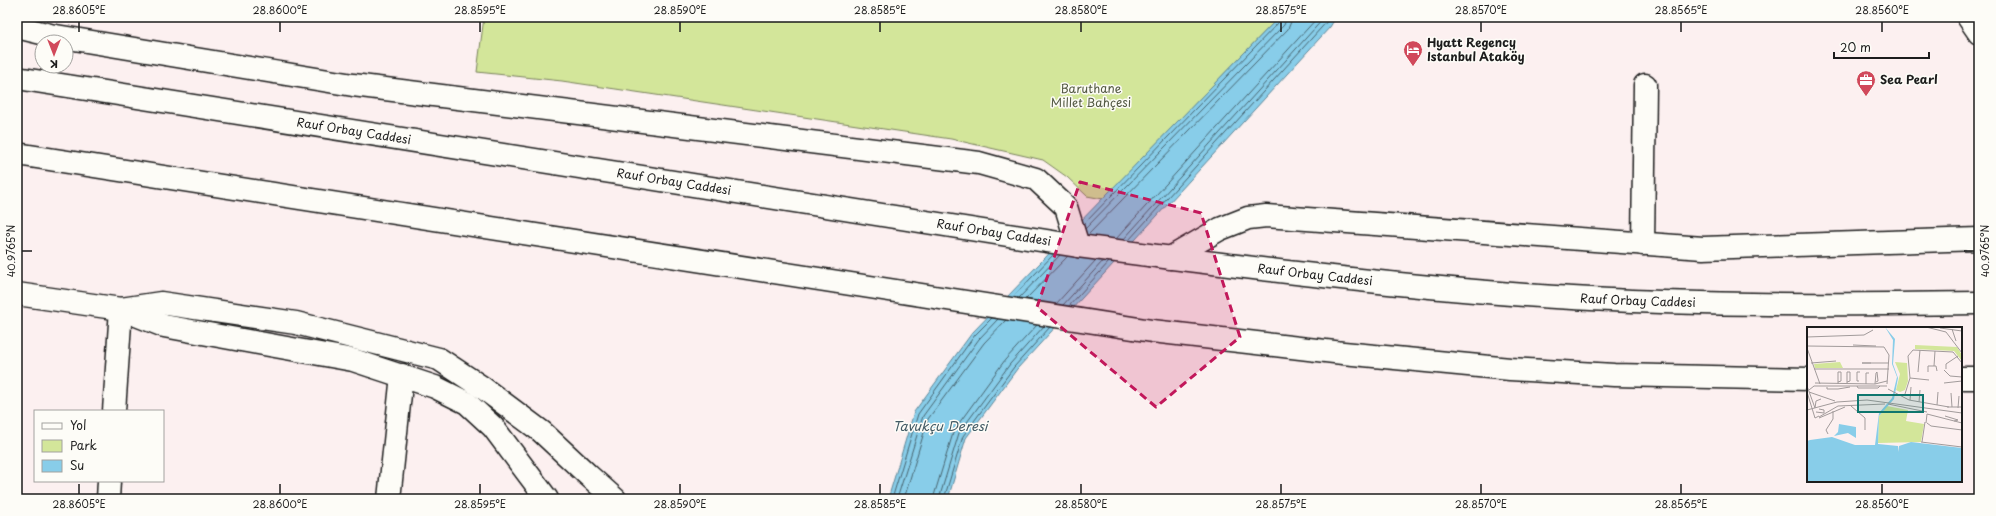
<svg xmlns="http://www.w3.org/2000/svg" width="1996" height="516" viewBox="0 0 1996 516" font-family="'Playpen Sans',sans-serif">
	<style>
		.green { fill: #d3e69a; stroke: #78815b }
		.water { fill: #88cde9; stroke: #5d8697 }
		.lines { fill: none; stroke-linecap: round; stroke-linejoin: round }
		.shore { stroke: #47636e; stroke-width: 1 }
		.minor-casing { stroke: #1c1c1c; stroke-width: 25 }
		.major-casing { stroke: #1c1c1c; stroke-width: 25 }
		.highway-casing { stroke: #1c1c1c; stroke-width: 25 }
		.minor { stroke: #fdfcf7; stroke-width: 22 }
		.major { stroke: #fdfcf7; stroke-width: 22 }
		.highway { stroke: #fdfcf7; stroke-width: 22 }
		.marked { fill: #c2185b; fill-opacity: 0.2; stroke: #c2185b; stroke-width: 3; stroke-dasharray: 8 5; stroke-linejoin: round }
		.ticks { fill: none; stroke: #1c1c1c; stroke-width: 1.5 }
		.labels { text-anchor: middle; stroke-width: 3; stroke-linejoin: round; paint-order: stroke }
		.poi-label { font-size: 12px; font-weight: bold; fill: #1c1c1c; stroke: #fdfcf7; text-anchor: start }
		.park-label { font-size: 12px; fill: #535942; stroke: #fdfcf7 }
		.street-label { font-size: 12px; fill: #1c1c1c; stroke: #fdfcf7 }
		.water-label { font-size: 13px; font-style: italic; fill: #425a64; stroke: #fdfcf7 }
		.inset-road { fill: none; stroke: #a29b9b; stroke-width: 1 }
		.view { fill: #0f766e; fill-opacity: 0.15; stroke: #0f766e; stroke-width: 2 }
		.inset-edge { fill: none; stroke: #1c1c1c; stroke-width: 2 }
		.neatline { fill: none; stroke: #1c1c1c; stroke-width: 1.5 }
		.ticks-label { font-size: 10px; text-anchor: middle; fill: #1c1c1c }
	</style>
	<rect width="100%" height="100%" fill="#fcf0f0"/>
	<filter id="ink" filterUnits="userSpaceOnUse"><feTurbulence type="fractalNoise" baseFrequency=".025" numOctaves="2"/><feDisplacementMap in="SourceGraphic" scale="8" xChannelSelector="R" yChannelSelector="G"/><feConvolveMatrix kernelMatrix="1 2 1 2 8 2 1 2 1" color-interpolation-filters="sRGB"/></filter>
	<g filter="url(#ink)">
		<polygon class="green" points="484,17 1279,17 1103,199 1087,196 1067,177 1043,160 951,139 562,81 477,72"/>
		<polygon class="water" points="1279,17 1336,17 1330,27 1017,369 966,438 948,499 888,499 914,412 972,333"/>
		<g class="lines">
			<g class="shore">
				<polyline points="1084,224 1280,21 1281,17"/>
				<polyline points="1085,229 1284,25 1287,17"/>
				<polyline points="1088,235 1288,29 1293,17"/>
				<polyline points="1116,239 1318,17"/>
				<polyline points="1123,240 1325,17"/>
				<polyline points="1129,240 1331,17"/>
				<polyline points="1013,297 1054,254"/>
				<polyline points="1019,298 1060,255"/>
				<polyline points="1026,299 1068,256"/>
				<polyline points="1056,304 1096,260"/>
				<polyline points="1063,305 1103,261"/>
				<polyline points="1069,306 1109,262"/>
				<polyline points="892,499 918,414 975,335 992,318"/>
				<polyline points="897,499 923,416 979,339 998,319"/>
				<polyline points="904,499 928,419 984,343 1006,320"/>
				<polyline points="933,499 954,430 1005,360 1037,325"/>
				<polyline points="939,499 959,433 1010,364 1044,326"/>
				<polyline points="944,499 963,436 1014,367 1050,327"/>
			</g>
			<defs>
				<g id="minor">
					<polyline points="1968,17 1979,33"/>
					<polyline points="17,27 50,35 353,85 979,163 1036,179 1066,207 1078,246"/>
					<polyline points="1643,244 1645,85"/>
					<polyline points="114,411 121,309"/>
					<polyline points="108,499 109,481"/>
					<polyline points="389,499 402,375"/>
				</g>
				<g id="major">
					<polyline points="17,294 121,309 164,326 353,360 435,387 467,403 493,427 547,499"/>
					<polyline points="121,309 161,303 296,323 439,359 483,388 542,432 588,475 615,499"/>
				</g>
				<g id="highway">
					<path id="s1" d="M17,78L1078,246C1226,265 1375,284 1525,295C1676,306 1828,305 1979,303"/>
					<polyline points="17,154 1152,331 1343,353 1510,369 1614,375 1808,379"/>
					<polyline points="1170,258 1220,229 1248,218 1266,216 1703,248 1979,239"/>
					<polyline points="1961,378 1979,378"/>
				</g>
			</defs>
			<use href="#minor" class="minor-casing"/>
			<use href="#major" class="major-casing"/>
			<use href="#highway" class="highway-casing"/>
			<use href="#minor" class="minor"/>
			<use href="#major" class="major"/>
			<use href="#highway" class="highway"/>
		</g>
	</g>
	<path class="marked" d="M1080,182L1201,213L1240,337L1156,407L1037,307Z"/>
	<path class="ticks" d="M79,22V32M280,22V32M480,22V32M680,22V32M880,22V32M1081,22V32M1281,22V32M1481,22V32M1681,22V32M1882,22V32M22,251H32M1964,251H1974M79,484V494M280,484V494M480,484V494M680,484V494M880,484V494M1081,484V494M1281,484V494M1481,484V494M1681,484V494M1882,484V494"/>
	<defs>
		<symbol id="hotel-pin" viewBox="-11 -11 22 30"><path d="M0 17L-7.5 6A9.5 9.5 0 1 1 7.5 6Z" fill="#d1495b" stroke="#fdfcf7"/><path d="M-6-4.5h1.5V1H6V5H4.5V3h-9V5H-6ZM-4 0a1.8 1.8 0 1 1 3.6 0ZM.5 0V-2.5h3Q6-2.5 6 0Z" fill="#fff"/></symbol>
		<symbol id="office-pin" viewBox="-11 -11 22 30"><path d="M0 17L-7.5 6A9.5 9.5 0 1 1 7.5 6Z" fill="#d1495b" stroke="#fdfcf7"/><path d="M-6-3h4V-5.5h4V-3h4V5H-6ZM-1-4.5V-3h2v-1.5ZM-6 0V1H6V0Z" fill="#fff"/></symbol>
	</defs>
	<g fill-rule="evenodd">
		<use href="#hotel-pin" x="1402" y="39" width="22" height="30"/>
		<use href="#office-pin" x="1855" y="69" width="22" height="30"/>
	</g>
	<g class="labels">
		<g class="poi-label">
			<text x="1427" y="47">Hyatt Regency<tspan x="1427" dy="14">Istanbul Ataköy</tspan></text>
			<text x="1880" y="84">Sea Pearl</text>
		</g>
		<g class="park-label">
			<text x="1091" y="93">Baruthane<tspan x="1091" dy="14">Millet Bahçesi</tspan></text>
		</g>
		<g class="street-label">
			<text dy="4" stroke="none"><textPath href="#s1" startOffset="341">Rauf Orbay Caddesi</textPath></text>
			<text dy="4" stroke="none"><textPath href="#s1" startOffset="665">Rauf Orbay Caddesi</textPath></text>
			<text dy="4" stroke="none"><textPath href="#s1" startOffset="989">Rauf Orbay Caddesi</textPath></text>
			<text dy="4" stroke="none"><textPath href="#s1" startOffset="1313">Rauf Orbay Caddesi</textPath></text>
			<text dy="4" stroke="none"><textPath href="#s1" startOffset="1637">Rauf Orbay Caddesi</textPath></text>
		</g>
		<g class="water-label">
			<text x="940" y="431">Tavukçu Deresi</text>
		</g>
	</g>
	<g transform="translate(1807 327)">
		<rect width="155" height="155" fill="#fcf0f0"/>
		<path d="M108,18L150,20L155,28V34L147,24L108,22ZM33,35L36,41H8L7,37ZM88,35L100,36L101,54L98,63L93,65L89,63L93,47ZM80,79L101,83L99,94L117,97L114,115L71,116L72,89Z" fill="#d3e69a"/>
		<path d="M78,0L88,12L86,37L91,51L87,72L72,89L71,117L91,119L92,125V119L104,115L155,121V155H0V114L3,113L25,110L48,118H68L72,86L85,71L90,50L85,37L86,13ZM32,97L49,100V111L41,106L27,109L31,105Z" fill="#88cde9"/>
		<path class="inset-road" d="M67,0H93M119,0L139,5L155,26M133,1L155,4M145,2L149,14M0,10L57,8L66,3M46,18L69,19M0,19L77,20L82,28L80,57M0,21L13,57M4,36L29,34M64,36H55H82M127,39L128,24M7,42H82M139,42V37L151,29M137,43L143,49L155,50M111,45L113,23M121,45V39H129L130,44M103,51L122,53M52,54H50V45H53M31,55L34,54V45H31V57M40,55L43,54V45M8,56L68,57L80,54M137,56L155,54M40,57V45H43M59,57V46H62M68,57L69,46L70,45L71,54L69,55M0,59L8,81M50,59L51,61H71L73,59M20,60V62H31L43,60M81,62L102,73L142,80M2,63L7,59H80M0,65L8,91L12,89M2,65L28,74M144,66L145,80M98,67L103,51L101,29L106,23L146,25L155,36M103,73L104,60M112,75L113,63M81,77L120,85M130,78L131,65M44,79L58,91V103M140,80H155M8,81L9,74L14,72M151,81L152,69M0,83L30,75L60,73L155,86M9,85L17,86V83L12,82M138,89L151,93L147,94M12,90L31,79L78,77M12,91L38,80M119,96L120,87L155,96M120,96L124,99L155,103M21,107L19,103L26,92V84M114,115L155,120M115,115L118,95"/>
		<path class="view" d="M51,68H116V85H51Z"/>
		<rect width="155" height="155" class="inset-edge"/>
	</g>
	<rect width="1996" height="516" fill="none" stroke="#fdfcf7" stroke-width="44"/>
	<rect x="34" y="410" width="130" height="72" fill="#fdfcf7" stroke="#a3a29f"/>
	<rect x="42" y="423" width="20" height="6" fill="#fdfcf7" stroke="#a3a29f"/>
	<text x="70" y="430" font-size="12" fill="#1c1c1c">Yol</text>
	<rect x="42" y="440" width="20" height="12" fill="#d3e69a" stroke="#a3a29f"/>
	<text x="70" y="450" font-size="12" fill="#1c1c1c">Park</text>
	<rect x="42" y="460" width="20" height="12" fill="#88cde9" stroke="#a3a29f"/>
	<text x="70" y="470" font-size="12" fill="#1c1c1c">Su</text>
	<g transform="translate(54 54) rotate(180)"><circle r="19" fill="#fdfcf7" stroke="#a3a29f"/>
	<path d="M0-3L7 15L0 10L-7 15Z" fill="#d1495b"/>
	<text y="-6" font-size="11" font-weight="bold" text-anchor="middle" fill="#1c1c1c">K</text>
	</g>
	<path d="M1834 52v6h95v-6" fill="none" stroke="#1c1c1c" stroke-width="2"/>
	<text x="1840" y="52" font-size="12" fill="#1c1c1c" stroke="#fdfcf7" stroke-width="3" paint-order="stroke">20 m</text>
	<rect x="22" y="22" width="1952" height="472" class="neatline"/>
	<g class="ticks-label">
		<text x="79" y="14">28.8605°E</text>
		<text x="280" y="14">28.8600°E</text>
		<text x="480" y="14">28.8595°E</text>
		<text x="680" y="14">28.8590°E</text>
		<text x="880" y="14">28.8585°E</text>
		<text x="1081" y="14">28.8580°E</text>
		<text x="1281" y="14">28.8575°E</text>
		<text x="1481" y="14">28.8570°E</text>
		<text x="1681" y="14">28.8565°E</text>
		<text x="1882" y="14">28.8560°E</text>
		<text transform="translate(1985 251) rotate(-90)" y="4">40.9765°N</text>
		<text transform="translate(11 251) rotate(-90)" y="4">40.9765°N</text>
		<text x="79" y="508">28.8605°E</text>
		<text x="280" y="508">28.8600°E</text>
		<text x="480" y="508">28.8595°E</text>
		<text x="680" y="508">28.8590°E</text>
		<text x="880" y="508">28.8585°E</text>
		<text x="1081" y="508">28.8580°E</text>
		<text x="1281" y="508">28.8575°E</text>
		<text x="1481" y="508">28.8570°E</text>
		<text x="1681" y="508">28.8565°E</text>
		<text x="1882" y="508">28.8560°E</text>
	</g>
</svg>
